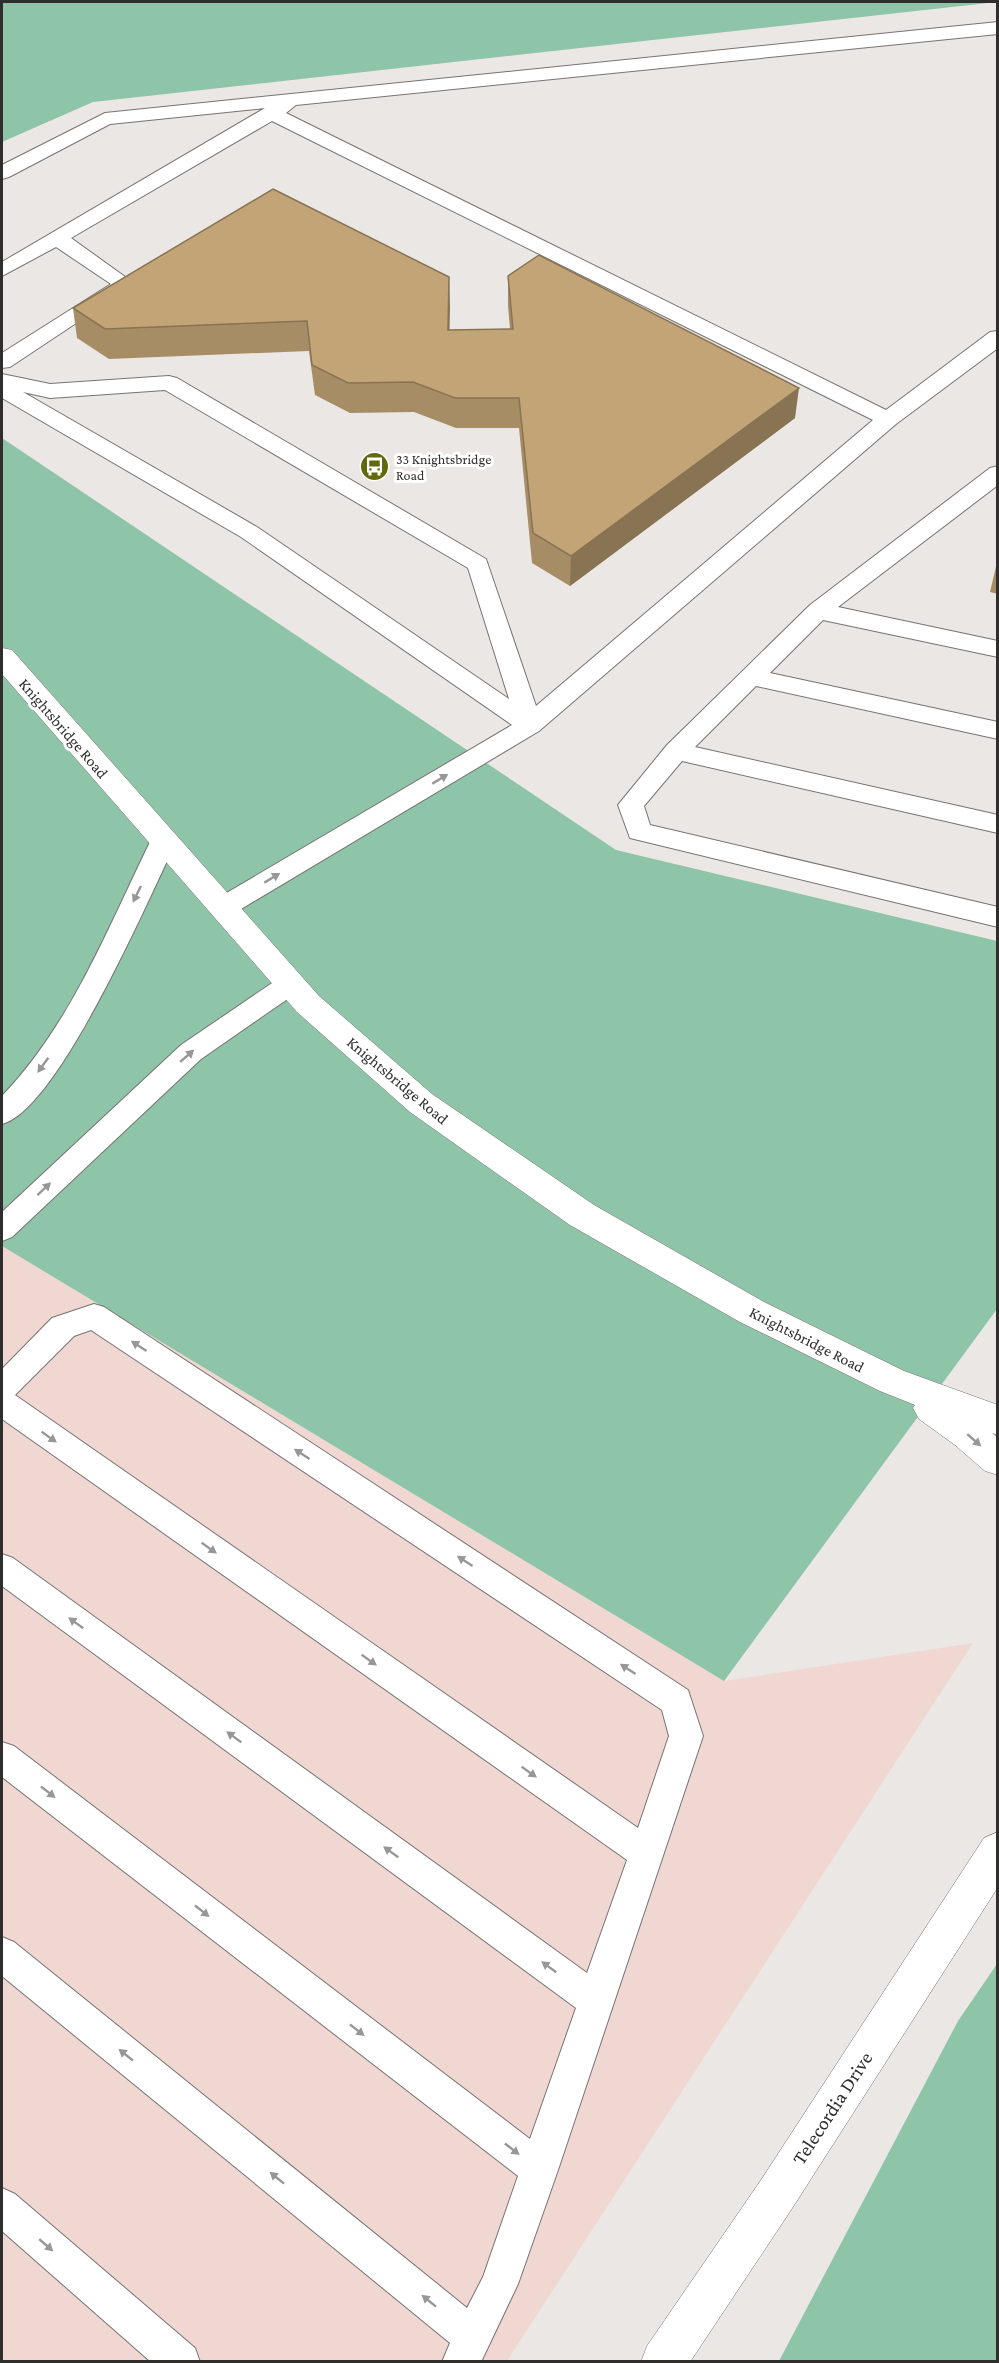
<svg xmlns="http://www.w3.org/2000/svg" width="999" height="2363" viewBox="0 0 999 2363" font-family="'Crimson Pro',serif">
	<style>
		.commercial { fill: #f1d7d2 }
		.forest { fill: #8ec4a8 }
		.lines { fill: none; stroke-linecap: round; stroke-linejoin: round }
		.lane-casing { stroke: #777372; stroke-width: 2 }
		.street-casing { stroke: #777372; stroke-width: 1 }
		.secondary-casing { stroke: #777372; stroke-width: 1 }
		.lane { fill: #fff; fill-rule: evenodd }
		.street { fill: #fff; fill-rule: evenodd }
		.secondary { fill: #fff; fill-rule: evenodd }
		.wall { fill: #a78d66 }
		.shaded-wall { fill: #887353 }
		.building { fill: #c2a477; stroke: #887353; stroke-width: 1.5 }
		.oneway { fill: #989696 }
		.labels { text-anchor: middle; stroke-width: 6; stroke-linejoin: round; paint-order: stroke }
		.far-poi-label { font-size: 14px; fill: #302e2d; stroke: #fff; text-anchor: start }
		.street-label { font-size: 16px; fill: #302e2d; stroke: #fff }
		.near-street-label { font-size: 20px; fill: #302e2d; stroke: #fff }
	</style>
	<rect width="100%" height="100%" fill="#ebe7e5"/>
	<polygon class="commercial" points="2,1246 724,1681 973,1643 507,2361 2,2361"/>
	<g class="forest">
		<polygon points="2,2 997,2 93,102 2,142"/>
		<polygon points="2,438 616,850 997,941 997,1309 724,1681 2,1246"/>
		<polygon points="997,1964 997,2361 779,2361 958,2021"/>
	</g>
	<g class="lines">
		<defs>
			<g id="lane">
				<path d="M998,22V34L296,105L286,113L886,410L990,332L998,331V348L896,424L539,731L231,915L222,918L213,915L209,908L213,901L512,725L241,537L2,398V374L50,384L169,376L177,378L486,559L536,706L873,420L272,121L71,238L135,284L10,367L2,368V353L111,284L56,247L2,276V262L265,108L110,124L9,177L2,179V165L105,113ZM165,390L468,568L509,699L257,527L23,392L50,398Z"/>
				<polygon points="998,466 998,485 838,607 998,641 998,657 823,620 770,673 998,722 998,739 756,686 695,747 998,815 998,833 682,761 644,806 650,825 998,907 998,927 630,838 618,805 667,745 810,605 990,468"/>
				<path d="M163,833L172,835L176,842C149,898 58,1110 2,1124V1096C71,1024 107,930 150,842L154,835Z"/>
				<polygon points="290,974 299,977 303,984 299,991 201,1059 12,1237 2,1241 2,1212 181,1045 281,977"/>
				<path d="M94,1304L104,1307L688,1690L703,1736L558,2170L518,2284L481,2362H442L450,2343L2,1976V1937L14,1942L467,2308L483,2277L518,2176L2,1777V1742L14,1746L530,2139L576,2008L2,1586V1554L13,1558L587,1973L627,1860L2,1419V1369L52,1318ZM91,1330L662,1710L669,1736L638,1828L15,1395L74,1336Z"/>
				<polygon points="2,2188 15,2194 195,2348 200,2362 151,2362 2,2231"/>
			</g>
			<polygon id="street" points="998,1832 998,1887 791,2210 690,2362 641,2362 647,2346 761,2180 984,1838"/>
			<polygon id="secondary" points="2,648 12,650 319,996 432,1094 594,1205 764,1302 904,1371 998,1405 998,1435 992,1433 998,1438 998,1475 985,1471 955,1445 919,1419 913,1408 915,1405 880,1391 740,1322 570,1225 410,1112 297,1012 2,674"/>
		</defs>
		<use href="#lane" class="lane-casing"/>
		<use href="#street" class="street-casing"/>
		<use href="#secondary" class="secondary-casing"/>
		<use href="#lane" class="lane"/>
		<use href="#street" class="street"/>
		<use href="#secondary" class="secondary"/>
	</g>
	<g class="wall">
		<polygon points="508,276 795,418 570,586 532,563 519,428 456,428 414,412 350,413 315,395 309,351 109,359 77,338 73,308 449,277 449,330 510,329 508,306"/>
		<polygon points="998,558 998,594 990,592"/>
	</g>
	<g class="shaded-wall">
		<polygon points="449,277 450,307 449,360 448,330"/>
		<polygon points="799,388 795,418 570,586 571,556"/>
	</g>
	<polygon class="building" points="273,189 449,277 448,330 513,329 508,276 539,255 799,388 571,556 533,533 519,398 455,398 413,382 348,383 312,365 307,321 105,329 73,308"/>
	<defs><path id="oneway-solid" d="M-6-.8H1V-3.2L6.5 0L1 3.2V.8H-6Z" transform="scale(1.5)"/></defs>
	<g class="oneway">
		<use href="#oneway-solid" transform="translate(440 779) rotate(-31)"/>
		<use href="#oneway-solid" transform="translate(272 878) rotate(-31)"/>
		<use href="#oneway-solid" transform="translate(137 894) rotate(116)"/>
		<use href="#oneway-solid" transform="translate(187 1056) rotate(-41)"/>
		<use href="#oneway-solid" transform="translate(43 1065) rotate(126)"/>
		<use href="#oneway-solid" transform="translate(44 1189) rotate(-43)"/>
		<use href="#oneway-solid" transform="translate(139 1346) rotate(-147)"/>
		<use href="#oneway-solid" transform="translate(49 1437) rotate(35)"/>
		<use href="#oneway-solid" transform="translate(974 1440) rotate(41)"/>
		<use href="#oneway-solid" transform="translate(302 1454) rotate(-147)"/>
		<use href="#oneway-solid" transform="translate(209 1548) rotate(35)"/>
		<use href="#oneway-solid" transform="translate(465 1561) rotate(-147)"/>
		<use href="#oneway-solid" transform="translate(76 1623) rotate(-144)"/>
		<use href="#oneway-solid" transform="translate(369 1660) rotate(35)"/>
		<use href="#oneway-solid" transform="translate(628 1669) rotate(-147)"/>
		<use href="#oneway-solid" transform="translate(234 1737) rotate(-144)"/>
		<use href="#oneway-solid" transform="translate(529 1772) rotate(35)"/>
		<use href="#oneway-solid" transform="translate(48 1792) rotate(38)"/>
		<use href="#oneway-solid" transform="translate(391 1852) rotate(-144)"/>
		<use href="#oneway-solid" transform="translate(202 1911) rotate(38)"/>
		<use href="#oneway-solid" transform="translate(549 1967) rotate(-144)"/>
		<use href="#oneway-solid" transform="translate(357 2030) rotate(38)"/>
		<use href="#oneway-solid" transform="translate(126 2055) rotate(-141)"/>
		<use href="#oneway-solid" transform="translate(512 2149) rotate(38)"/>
		<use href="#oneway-solid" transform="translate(277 2178) rotate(-141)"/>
		<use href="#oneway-solid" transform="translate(46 2245) rotate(41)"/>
		<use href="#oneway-solid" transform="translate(429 2301) rotate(-141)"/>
	</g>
	<defs>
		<symbol id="bus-disc" viewBox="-11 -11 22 22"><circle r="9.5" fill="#62690b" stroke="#fff"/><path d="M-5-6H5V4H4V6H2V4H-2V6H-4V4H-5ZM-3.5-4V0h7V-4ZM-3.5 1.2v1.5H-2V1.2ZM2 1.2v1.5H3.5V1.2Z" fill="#fff"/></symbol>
	</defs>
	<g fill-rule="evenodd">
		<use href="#bus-disc" x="358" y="450" width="33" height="33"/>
	</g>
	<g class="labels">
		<g class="far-poi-label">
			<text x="396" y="464">33 Knightsbridge<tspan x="396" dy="16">Road</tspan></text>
		</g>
		<g class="street-label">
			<text transform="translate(64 728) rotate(49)" y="6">Knightsbridge Road</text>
			<text transform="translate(398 1080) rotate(40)" y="6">Knightsbridge Road</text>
			<text transform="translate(807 1339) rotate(27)" y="6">Knightsbridge Road</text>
		</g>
		<g class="near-street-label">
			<text transform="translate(832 2108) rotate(-57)" y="7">Telecordia Drive</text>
		</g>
	</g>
	<rect width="999" height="2363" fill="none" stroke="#302e2d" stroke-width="6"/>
</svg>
